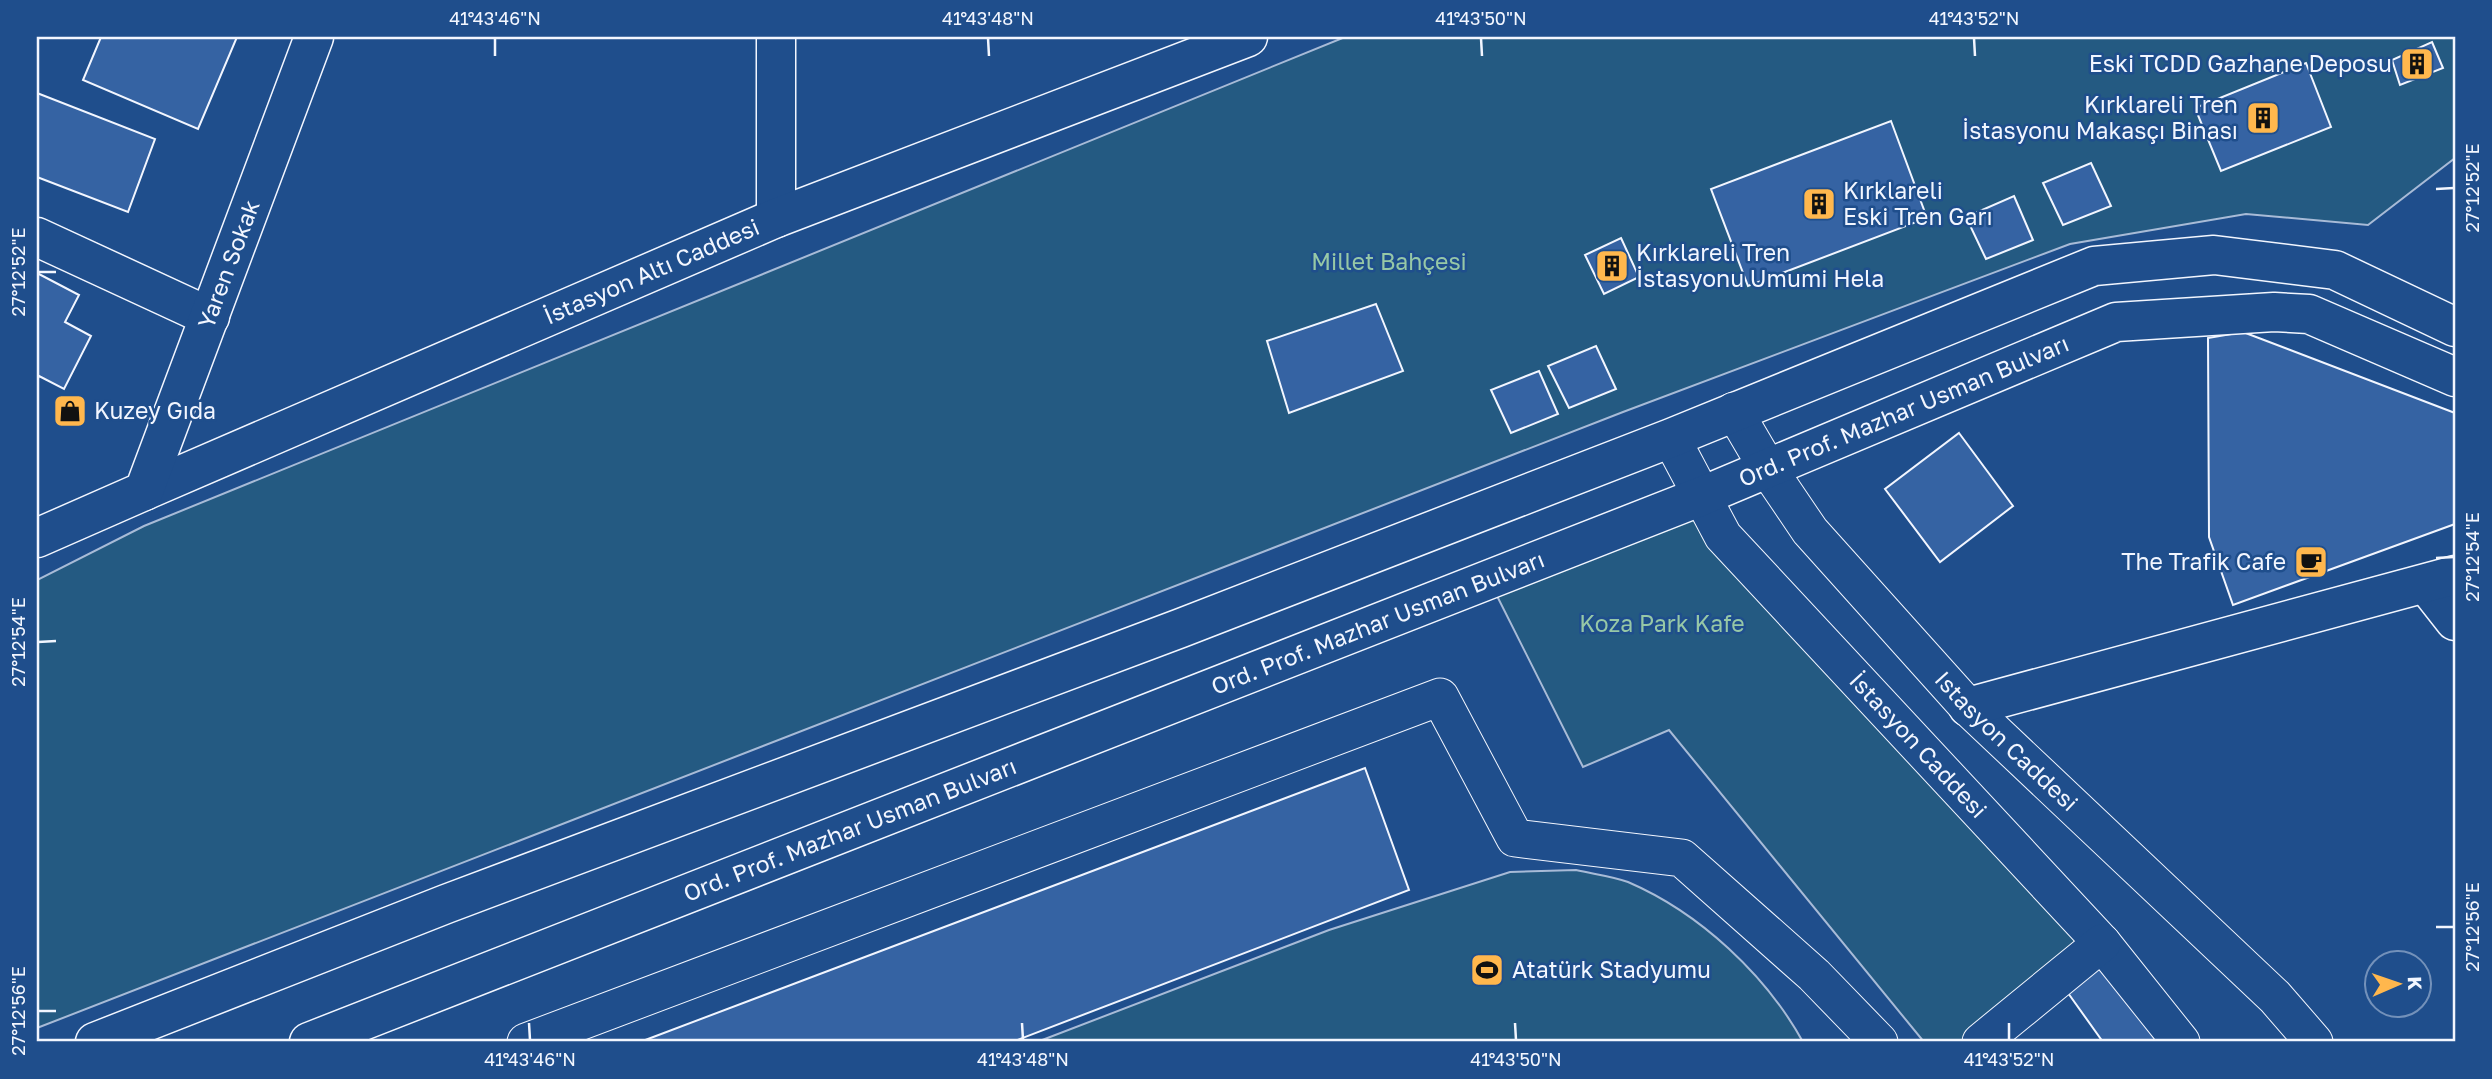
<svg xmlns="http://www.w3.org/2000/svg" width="2492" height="1079" viewBox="0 0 2492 1079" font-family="'Golos Text',sans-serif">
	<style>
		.green { fill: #245a82; stroke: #a8bbd7; stroke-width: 2 }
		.building { fill: #3563a3; stroke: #f2f6ff; stroke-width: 2 }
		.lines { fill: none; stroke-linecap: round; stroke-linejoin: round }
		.pedestrian-casing { stroke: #f2f6ff; stroke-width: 39 }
		.minor-casing { stroke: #f2f6ff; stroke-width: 41 }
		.tertiary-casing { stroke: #f2f6ff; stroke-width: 41 }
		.secondary-casing { stroke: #f2f6ff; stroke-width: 41 }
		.pedestrian { stroke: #1f4e8c; stroke-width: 37 }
		.minor { stroke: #1f4e8c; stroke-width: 38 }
		.tertiary { stroke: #1f4e8c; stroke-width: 38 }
		.secondary { stroke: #1f4e8c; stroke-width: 38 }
		.ticks { fill: none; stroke: #f2f6ff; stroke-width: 2.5 }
		.labels { text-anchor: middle; stroke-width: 5; stroke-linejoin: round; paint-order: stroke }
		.poi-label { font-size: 23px; fill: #f2f6ff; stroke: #1f4e8c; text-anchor: start }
		.park-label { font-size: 23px; fill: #97c8a6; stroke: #1f4e8c }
		.street-label { font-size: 23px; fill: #f2f6ff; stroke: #1f4e8c }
		.neatline { fill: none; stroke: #f2f6ff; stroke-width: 2.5 }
		.ticks-label { font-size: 18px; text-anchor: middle; fill: #f2f6ff }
	</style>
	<rect width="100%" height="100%" fill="#1f4e8c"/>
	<g class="green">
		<polygon points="1345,37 2455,37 2455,158 2368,225 2246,214 2070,244 1623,412 37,1028 37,580 144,526"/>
		<polygon points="1702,496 2102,943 1968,1042 1924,1042 1669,730 1583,767 1489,580"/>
		<path d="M1576,870C1593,874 1612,876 1628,882C1700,913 1766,975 1803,1042H1037L1329,930L1510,872Z"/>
	</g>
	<g class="building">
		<polygon points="101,37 237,37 198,129 83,80"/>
		<polygon points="2432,42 2443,68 2400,85 2392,60"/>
		<polygon points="2306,63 2331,127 2221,171 2195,108"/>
		<polygon points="37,93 155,139 128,212 37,177"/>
		<polygon points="1891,121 1927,218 1748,286 1711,189"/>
		<polygon points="2091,163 2111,206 2063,225 2043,183"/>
		<polygon points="2014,196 2033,240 1986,259 1966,217"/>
		<polygon points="1621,238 1639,277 1604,294 1585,255"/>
		<polygon points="37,273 79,295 65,322 91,336 64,389 39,376 37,381"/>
		<polygon points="1376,304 1403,371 1289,413 1267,341"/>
		<polygon points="2243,332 2455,413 2455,524 2233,605 2209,537 2208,338"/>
		<polygon points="1596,346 1616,389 1569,408 1548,366"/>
		<polygon points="1539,371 1558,414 1511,433 1491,390"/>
		<polygon points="1959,433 2013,506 1940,562 1885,489"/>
		<polygon points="1365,768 1409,890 1012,1042 640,1042"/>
		<polygon points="2111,957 2170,1029 2155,1042 2103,1042 2068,993"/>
	</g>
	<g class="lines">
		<defs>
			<g id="pedestrian">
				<path id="s1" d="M1734,411L1768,469L1810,531L1968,707L2275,997L2314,1042"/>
				<path id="s2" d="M1671,438L1723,536L2102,943L2181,1042"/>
				<polyline points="526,1042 1440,697 1515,838 1682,858 1814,975 1879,1042"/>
				<polyline points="1981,1042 2102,943"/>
			</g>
			<g id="minor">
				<polyline points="776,218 776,37"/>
				<polyline points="37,237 210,317"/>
				<path id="s3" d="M144,491L776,218L1248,37"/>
				<polyline points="2426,584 2455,621"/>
				<polyline points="1968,707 2455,575"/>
			</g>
			<g id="tertiary">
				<path id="s4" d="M37,538L144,491L314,37"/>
			</g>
			<g id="secondary">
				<polyline points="95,1042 446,904 1181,628 1671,438 2094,266 2214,255 2335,270 2455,327"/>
				<path id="s5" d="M309,1042L1702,496L2116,322L2274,312L2309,314L2455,377"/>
			</g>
		</defs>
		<use href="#pedestrian" class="pedestrian-casing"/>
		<use href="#minor" class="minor-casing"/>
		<use href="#tertiary" class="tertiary-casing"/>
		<use href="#secondary" class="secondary-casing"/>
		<use href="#pedestrian" class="pedestrian"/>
		<use href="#minor" class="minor"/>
		<use href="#tertiary" class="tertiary"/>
		<use href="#secondary" class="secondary"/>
	</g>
	<path class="ticks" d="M495,38V56M988,38L989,56M1481,38L1482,56M1974,38L1975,56M2436,189L2454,188M38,272H56M2436,558L2454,557M38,642L56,641M2436,927H2454M38,1011H56M529,1023L530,1040M1022,1023L1023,1040M1515,1023L1516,1040M2009,1023V1040"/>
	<defs>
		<symbol id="building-square" viewBox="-11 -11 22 22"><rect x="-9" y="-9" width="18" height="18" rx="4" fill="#ffb74d" stroke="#1f4e8c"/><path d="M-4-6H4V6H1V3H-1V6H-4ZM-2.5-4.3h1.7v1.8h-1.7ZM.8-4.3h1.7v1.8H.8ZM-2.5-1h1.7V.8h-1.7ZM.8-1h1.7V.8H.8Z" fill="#111"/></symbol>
		<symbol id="shop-square" viewBox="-11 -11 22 22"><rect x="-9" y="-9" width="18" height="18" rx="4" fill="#ffb74d" stroke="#1f4e8c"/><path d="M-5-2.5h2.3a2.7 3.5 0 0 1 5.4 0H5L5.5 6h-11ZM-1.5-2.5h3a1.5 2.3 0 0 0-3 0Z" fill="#111"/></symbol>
		<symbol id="cafe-square" viewBox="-11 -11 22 22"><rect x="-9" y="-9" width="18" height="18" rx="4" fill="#ffb74d" stroke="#1f4e8c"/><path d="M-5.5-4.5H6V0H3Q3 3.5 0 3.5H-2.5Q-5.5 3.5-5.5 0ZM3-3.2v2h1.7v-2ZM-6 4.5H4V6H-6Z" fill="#111"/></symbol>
		<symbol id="stadium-square" viewBox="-11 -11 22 22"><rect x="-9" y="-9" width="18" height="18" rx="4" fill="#ffb74d" stroke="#1f4e8c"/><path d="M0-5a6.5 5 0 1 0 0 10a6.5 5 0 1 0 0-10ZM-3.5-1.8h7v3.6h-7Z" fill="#111"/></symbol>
	</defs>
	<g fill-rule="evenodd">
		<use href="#building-square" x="2398" y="45" width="38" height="38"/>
		<use href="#building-square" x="2244" y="99" width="38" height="38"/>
		<use href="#building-square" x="1800" y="185" width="38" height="38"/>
		<use href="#building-square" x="1593" y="247" width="38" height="38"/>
		<use href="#shop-square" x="51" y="392" width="38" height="38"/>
		<use href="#cafe-square" x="2292" y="543" width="38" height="38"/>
		<use href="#stadium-square" x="1468" y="951" width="38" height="38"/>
	</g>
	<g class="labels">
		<g class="poi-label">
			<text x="2392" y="72" text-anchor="end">Eski TCDD Gazhane Deposu</text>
			<text x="2238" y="113" text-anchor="end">Kırklareli Tren<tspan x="2238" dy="26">İstasyonu Makasçı Binası</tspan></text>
			<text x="1843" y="199">Kırklareli<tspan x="1843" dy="26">Eski Tren Garı</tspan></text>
			<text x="1636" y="261">Kırklareli Tren<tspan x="1636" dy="26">İstasyonu Umumi Hela</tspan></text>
			<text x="94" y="419">Kuzey Gıda</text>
			<text x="2286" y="570" text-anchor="end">The Trafik Cafe</text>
			<text x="1512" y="978">Atatürk Stadyumu</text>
		</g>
		<g class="park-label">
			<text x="1389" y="270">Millet Bahçesi</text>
			<text x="1662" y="632">Koza Park Kafe</text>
		</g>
		<g class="street-label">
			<text dy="8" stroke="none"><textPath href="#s4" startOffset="359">Yaren Sokak</textPath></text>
			<text dy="8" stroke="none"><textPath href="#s3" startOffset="553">İstasyon Altı Caddesi</textPath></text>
			<text dy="8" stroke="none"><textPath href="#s5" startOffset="1715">Ord. Prof. Mazhar Usman Bulvarı</textPath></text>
			<text dy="8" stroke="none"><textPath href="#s5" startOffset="1148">Ord. Prof. Mazhar Usman Bulvarı</textPath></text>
			<text dy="8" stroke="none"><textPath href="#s1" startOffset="430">Istasyon Caddesi</textPath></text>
			<text dy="8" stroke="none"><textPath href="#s2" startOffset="397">İstasyon Caddesi</textPath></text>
			<text dy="8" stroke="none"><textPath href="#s5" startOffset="581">Ord. Prof. Mazhar Usman Bulvarı</textPath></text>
		</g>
	</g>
	<rect width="2492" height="1079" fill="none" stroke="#1f4e8c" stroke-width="77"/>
	<g transform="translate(2398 984) rotate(88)"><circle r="33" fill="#1f4e8c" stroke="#7391ba" stroke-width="2"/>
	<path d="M0-5L12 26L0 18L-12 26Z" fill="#ffb74d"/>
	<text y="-10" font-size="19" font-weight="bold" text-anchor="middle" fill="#f2f6ff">K</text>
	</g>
	<rect x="38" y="38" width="2416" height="1002" class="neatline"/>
	<g class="ticks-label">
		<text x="495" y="25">41°43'46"N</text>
		<text x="988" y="25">41°43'48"N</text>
		<text x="1481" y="25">41°43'50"N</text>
		<text x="1974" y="25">41°43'52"N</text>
		<text transform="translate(2473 188) rotate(-90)" y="6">27°12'52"E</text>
		<text transform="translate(19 272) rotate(-90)" y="6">27°12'52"E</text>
		<text transform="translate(2473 557) rotate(-90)" y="6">27°12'54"E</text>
		<text transform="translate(19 642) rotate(-90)" y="6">27°12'54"E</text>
		<text transform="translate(2473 927) rotate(-90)" y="6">27°12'56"E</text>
		<text transform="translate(19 1011) rotate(-90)" y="6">27°12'56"E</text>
		<text x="530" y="1066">41°43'46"N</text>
		<text x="1023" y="1066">41°43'48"N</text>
		<text x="1516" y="1066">41°43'50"N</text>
		<text x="2009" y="1066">41°43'52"N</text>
	</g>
</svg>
